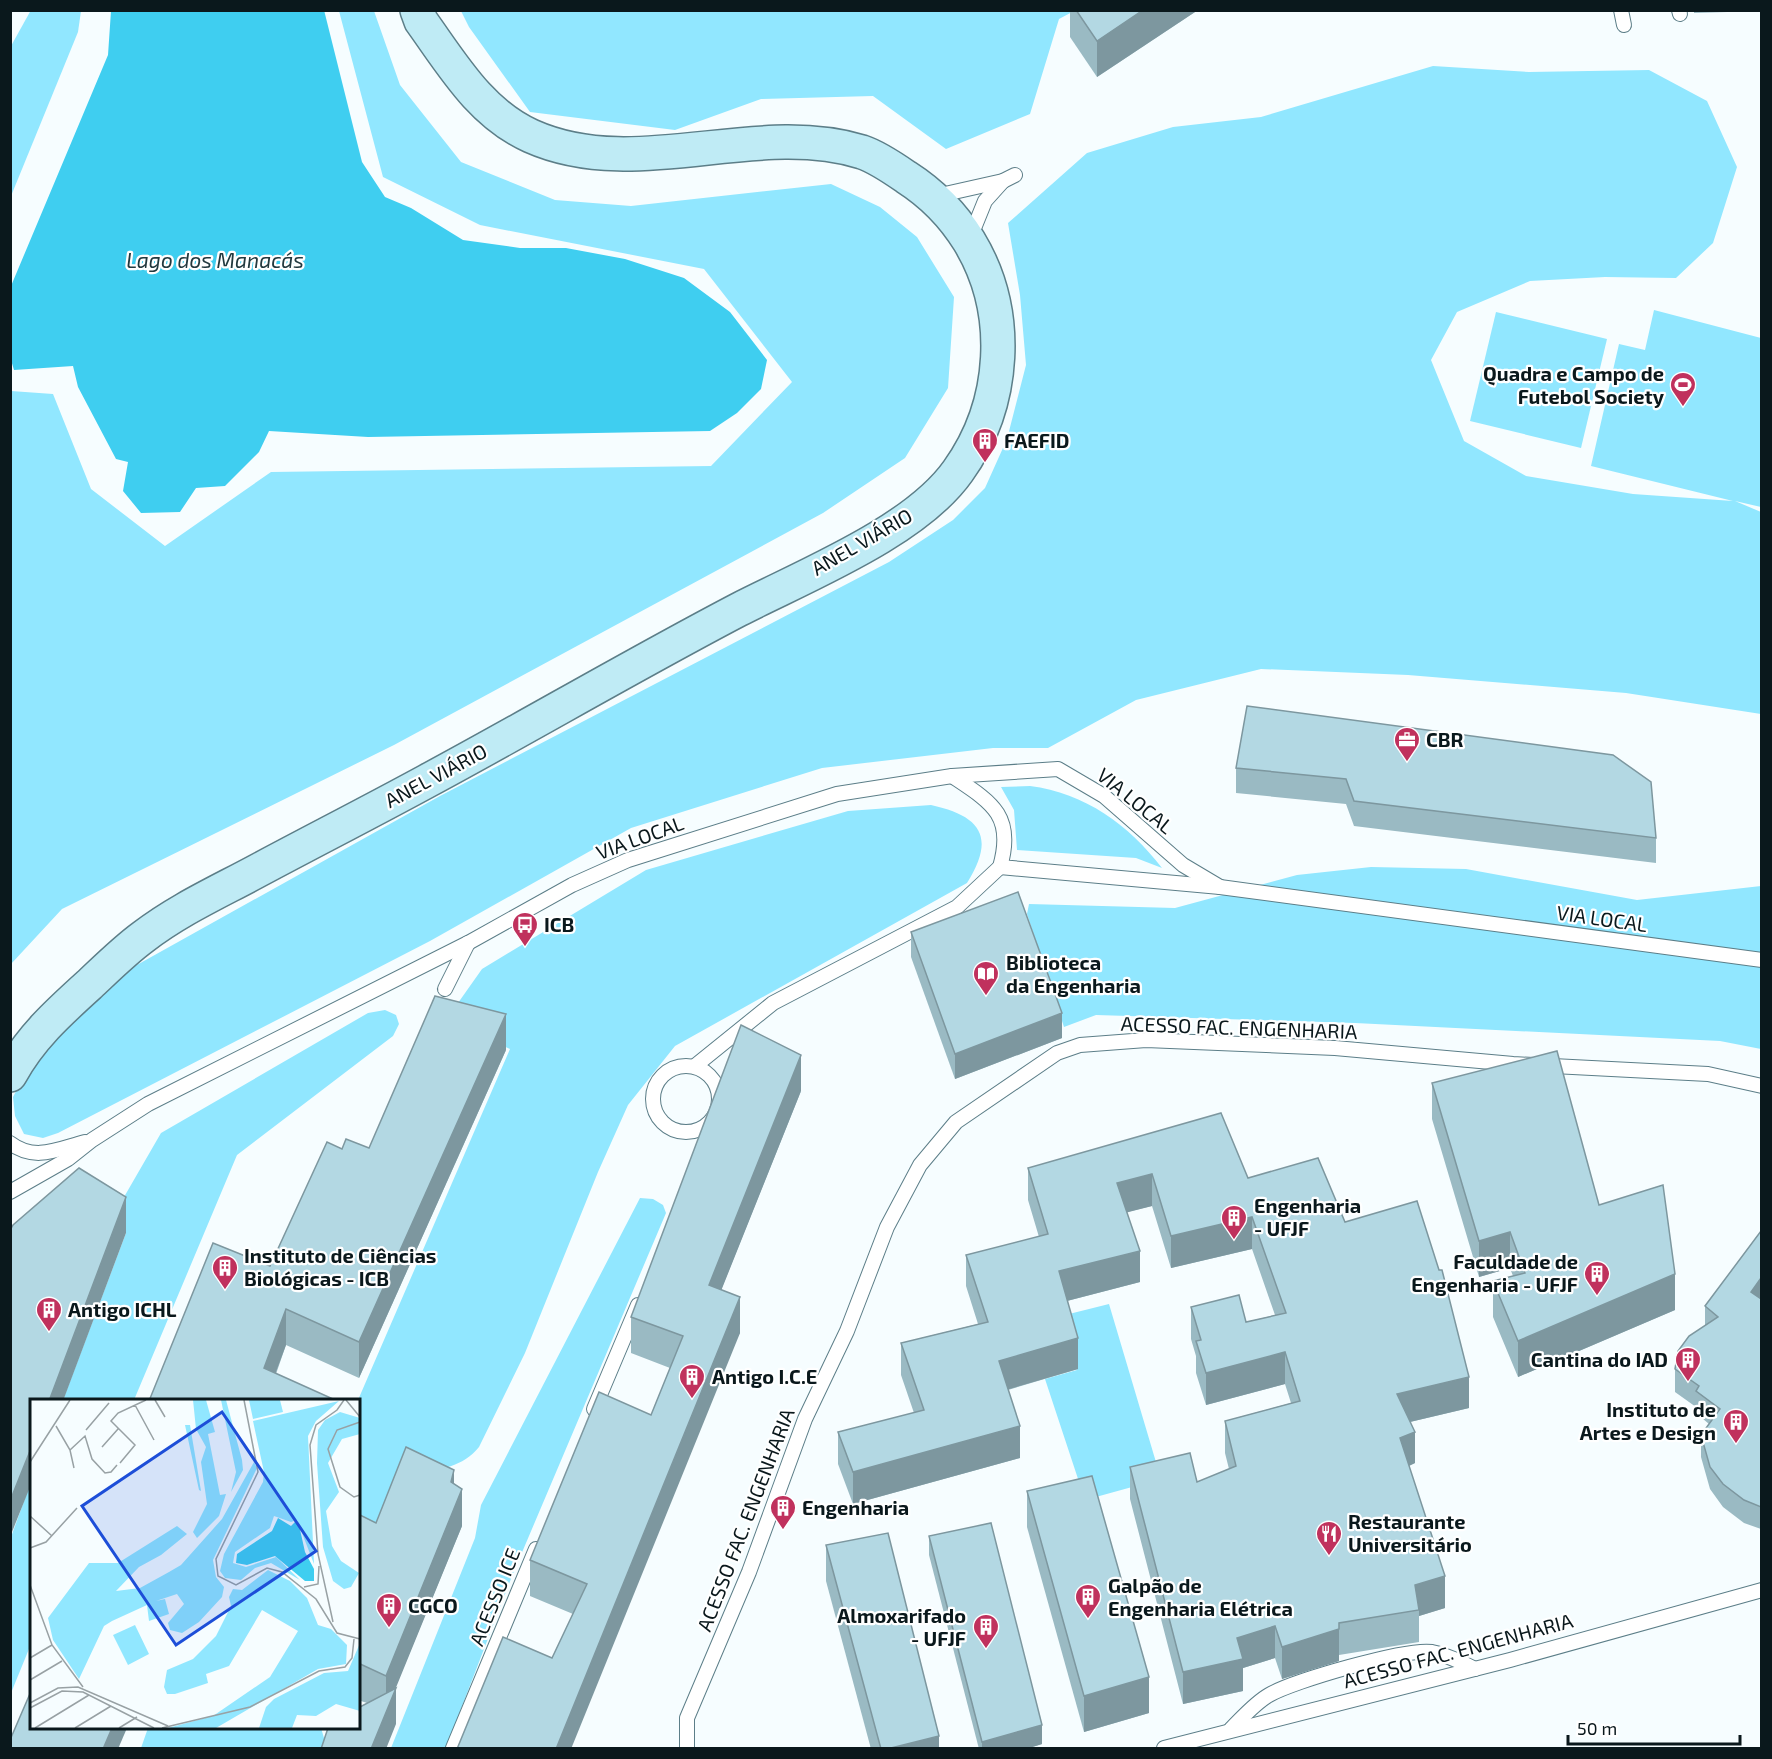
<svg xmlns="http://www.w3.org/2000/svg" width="1772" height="1759" viewBox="0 0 1772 1759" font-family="'Exo 2',sans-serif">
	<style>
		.green { fill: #91e7ff }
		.water { fill: #3fcef0 }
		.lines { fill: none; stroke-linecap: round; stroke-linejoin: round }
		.lane-casing { stroke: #5c7e88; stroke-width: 16 }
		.secondary-casing { stroke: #5c7e88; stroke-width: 36 }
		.lane { stroke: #fff; stroke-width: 14 }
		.secondary { stroke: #bfebf5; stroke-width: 33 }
		.wall { fill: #9abac3 }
		.shaded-wall { fill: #7d979f }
		.building { fill: #b3d8e3; stroke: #7d979f; stroke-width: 1.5 }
		.labels { text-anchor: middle; stroke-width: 4.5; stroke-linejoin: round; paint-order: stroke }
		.poi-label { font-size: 20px; font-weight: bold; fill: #0a181c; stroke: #fff; text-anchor: start }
		.street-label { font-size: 20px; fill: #0a181c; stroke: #fff }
		.water-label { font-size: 21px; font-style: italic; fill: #22393f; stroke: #fff }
		.inset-road { fill: none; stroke: #98a1a4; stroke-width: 1.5 }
		.view { fill: #1d4ed8; fill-opacity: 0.15; stroke: #1d4ed8; stroke-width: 3 }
		.inset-edge { fill: none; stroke: #0a181c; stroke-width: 3 }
	</style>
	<rect width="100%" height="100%" fill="#f6fdff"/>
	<g class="green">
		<polygon points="31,10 81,11 78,32 11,196 11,46"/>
		<polygon points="339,11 374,11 400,85 461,162 555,200 631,206 831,184 880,207 917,237 954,297 948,388 905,458 823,513 394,745 62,909 11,964 11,391 53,394 91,489 165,546 271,472 711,466 792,382 704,269 480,225 383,177"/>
		<polygon points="461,11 1074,11 1059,19 1030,114 946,149 873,96 761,99 675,130 530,112 469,27"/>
		<polygon points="1433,66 1529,72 1649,70 1707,101 1737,167 1713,243 1676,278 1605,277 1530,281 1457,312 1431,360 1464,441 1526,476 1633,494 1733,501 1591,466 1619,344 1645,350 1654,310 1761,338 1761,507 1735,501 1761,512 1761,714 1626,693 1408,675 1261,669 1136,700 1048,748 993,748 822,768 631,828 430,941 58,1133 43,1138 24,1134 15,1116 13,1097 28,1068 87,998 135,966 440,796 889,562 953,520 985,488 1007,439 1026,365 1020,295 1008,223 1087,153 1173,127 1261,117"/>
		<polygon points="1496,312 1607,339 1581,448 1470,421"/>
		<path d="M1030,786C1085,793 1129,825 1162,868L1136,858L1017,850L1014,810L1001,787Z"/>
		<path d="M931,805C981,816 996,837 967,883L675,1046L628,1105L598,1172L525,1353L479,1447C463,1467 440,1469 417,1475L368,1552L359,1547L358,1400L510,1049L446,1020L482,969L646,870L848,811Z"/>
		<polygon points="1371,867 1466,869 1637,900 1761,886 1761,1049 1720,1041 1355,1023 1096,1015 1064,1027 1027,914 1029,904 1175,908 1297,875"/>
		<polygon points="385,1010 396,1015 399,1024 393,1036 237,1155 134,1400 63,1400 126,1233 109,1223 161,1133 368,1013"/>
		<polygon points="640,1198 653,1199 663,1205 666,1213 512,1576 446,1748 391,1748 475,1538 481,1505"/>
		<polygon points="1109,1304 1161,1479 1085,1500 1045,1379 1077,1370 1049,1319"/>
		<polygon points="31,1482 31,1644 11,1693 11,1537"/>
		<polygon points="148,1728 321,1728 327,1748 141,1748"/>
	</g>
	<polygon class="water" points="324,10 362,162 385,197 411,208 463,240 520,248 566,248 625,259 684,278 730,312 767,360 761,389 737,413 710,431 368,437 269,431 259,452 225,486 196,488 180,512 141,513 123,491 128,462 116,459 78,387 73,366 14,370 11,360 11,286 108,55 111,11"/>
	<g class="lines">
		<defs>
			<g id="lane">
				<polyline points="1621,10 1624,25"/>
				<polyline points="1679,10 1680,14"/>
				<polyline points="936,196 1003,181 1015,175"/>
				<polyline points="970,238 985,201 1003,181"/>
				<path d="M952,776C991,802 1015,815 1000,867L1220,887L1762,960"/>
				<polyline points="445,989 468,943"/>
				<circle cx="686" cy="1099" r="33"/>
				<polyline points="695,1066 773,1003 957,907 1000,867"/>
				<path d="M10,1143C35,1162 58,1149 85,1142"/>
				<polyline points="10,1192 68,1159 92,1140 148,1104 468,943 572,885 628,860 837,794 952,776 1058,769 1104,796 1183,865 1220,887"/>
				<polyline points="594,1409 638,1305"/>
				<path d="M1231,1729C1243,1717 1255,1703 1269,1695C1293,1681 1406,1648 1432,1652C1447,1655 1461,1662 1475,1669"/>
				<polyline points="453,1748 536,1549"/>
				<polyline points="687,1748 687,1718 749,1572 805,1419 847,1331 887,1227 920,1165 956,1122 1057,1053 1080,1045 1146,1040 1335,1048 1513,1064 1708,1074 1762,1086"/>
				<polyline points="1164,1748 1510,1660 1762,1590"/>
			</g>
			<path id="secondary" d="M10,1075C30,1038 59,1012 90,984C107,968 124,951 143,937C178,910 218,892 257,871C313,841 370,812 427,781C531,725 633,665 738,610C804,576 915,532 958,471C1006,404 1012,312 969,241C953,215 931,193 906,177C893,168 877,157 862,152C755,119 636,183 531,136C480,113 452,64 421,21L417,10"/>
		</defs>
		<use href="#lane" class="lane-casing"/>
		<use href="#secondary" class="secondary-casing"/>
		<use href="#lane" class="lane"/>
		<use href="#secondary" class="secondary"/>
	</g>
	<g class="wall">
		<polygon points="1070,10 1198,10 1097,77 1070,37"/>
		<polygon points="1694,10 1761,10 1761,11 1694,13"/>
		<polygon points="1247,706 1656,838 1656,863 1354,826 1346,804 1236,793 1236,768"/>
		<polygon points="911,932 1062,1038 955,1079 911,957"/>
		<polygon points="506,1050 359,1378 286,1345 276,1374 333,1401 149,1401 270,1266 342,1149 369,1148"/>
		<polygon points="1432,1083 1599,1205 1675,1310 1518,1377 1493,1317 1493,1281 1513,1276 1510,1268 1479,1277 1432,1119"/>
		<polygon points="801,1091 721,1290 740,1333 552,1658 573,1614 530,1596 530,1560 651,1415 670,1368 631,1353 631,1317"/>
		<polygon points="1028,1168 1248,1178 1345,1222 1469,1408 1410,1422 1415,1463 1409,1466 1445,1608 1419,1616 1419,1642 1339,1655 1339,1661 1282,1679 1275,1658 1243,1668 1243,1691 1183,1704 1130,1499 1130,1467 1197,1482 1229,1469 1225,1453 1225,1421 1291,1403 1285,1384 1206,1405 1196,1373 1196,1356 1191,1339 1191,1307 1246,1322 1275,1315 1252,1249 1171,1268 1152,1206 1127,1212 1140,1282 1067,1301 1078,1369 1008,1390 1020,1458 853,1504 838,1464 838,1432 914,1413 901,1375 901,1343 978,1324 966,1286 966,1255 1039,1237 1028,1200"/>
		<polygon points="1761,1231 1761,1529 1744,1523 1723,1507 1710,1489 1701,1457 1701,1435 1709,1424 1696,1413 1696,1407 1675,1392 1675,1369 1705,1326 1705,1306"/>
		<polygon points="454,1484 462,1526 395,1688 396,1724 367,1703 358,1700 358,1514 376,1523"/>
		<polygon points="1027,1491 1149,1713 1084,1732 1027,1527"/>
		<polygon points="929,1536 1042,1744 1026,1749 979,1749 929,1555"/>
		<polygon points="826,1545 939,1749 871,1749 826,1581"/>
	</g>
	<g class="shaded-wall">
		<polygon points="1143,10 1198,10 1097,77 1097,41"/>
		<polygon points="1062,1013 1062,1038 955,1079 955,1054"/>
		<polygon points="506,1014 506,1050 359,1378 359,1342"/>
		<polygon points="801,1055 801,1091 709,1321 709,1285"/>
		<polygon points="1152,1174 1152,1206 1117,1215 1117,1183"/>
		<polygon points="126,1197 126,1233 63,1401 49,1401"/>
		<polygon points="1252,1217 1252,1249 1171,1268 1171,1236"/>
		<polygon points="1510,1232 1510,1268 1479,1277 1479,1241"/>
		<polygon points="1140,1251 1140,1282 1059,1303 1059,1271"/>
		<polygon points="1675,1274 1675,1310 1518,1377 1518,1341"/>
		<polygon points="1761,1278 1761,1301 1751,1292"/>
		<polygon points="740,1297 740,1333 571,1749 556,1749"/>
		<polygon points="286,1309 286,1345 265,1401 264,1368"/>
		<polygon points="1078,1338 1078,1369 999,1392 999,1361"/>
		<polygon points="1285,1352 1285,1384 1206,1405 1206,1373"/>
		<polygon points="1469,1377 1469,1408 1397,1425 1397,1394"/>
		<polygon points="1020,1426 1020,1458 853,1504 853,1472"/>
		<polygon points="1415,1432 1415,1463 1400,1470 1400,1438"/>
		<polygon points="32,1446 32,1482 10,1537 10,1501"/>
		<polygon points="454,1470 454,1506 462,1489 462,1526 386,1712 386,1676"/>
		<polygon points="1445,1576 1445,1608 1419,1616 1419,1610 1415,1585"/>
		<polygon points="1339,1623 1339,1661 1282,1679 1282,1647"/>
		<polygon points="1275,1626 1275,1658 1243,1668 1243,1691 1183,1704 1183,1672 1237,1638"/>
		<polygon points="1149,1677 1149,1713 1084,1732 1084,1696"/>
		<polygon points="396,1688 396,1724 386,1749 371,1749"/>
		<polygon points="1042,1725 1042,1744 1026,1749 982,1749 982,1742"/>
		<polygon points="112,1728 127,1728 118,1749 103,1749"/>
		<polygon points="939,1736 939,1749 887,1749"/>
	</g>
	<g class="building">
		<polygon points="1076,10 1143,10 1097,41"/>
		<polygon points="1247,706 1613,755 1651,782 1656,838 1354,801 1346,779 1236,768"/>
		<polygon points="1018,892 1062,1013 955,1054 911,932"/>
		<polygon points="435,996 506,1014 359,1342 286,1309 264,1368 333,1399 333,1401 149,1401 213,1243 270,1266 327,1142 342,1149 346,1139 369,1148"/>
		<polygon points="741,1025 801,1055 709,1285 740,1297 556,1749 457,1749 503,1637 552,1658 587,1584 530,1560 599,1392 651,1415 683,1336 631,1317"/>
		<polygon points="1557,1051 1599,1205 1663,1185 1675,1274 1518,1341 1493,1281 1525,1273 1510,1232 1479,1241 1432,1083"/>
		<polygon points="1221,1113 1248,1178 1318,1158 1345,1222 1417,1201 1439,1270 1442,1270 1469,1377 1397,1394 1415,1432 1400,1438 1445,1576 1415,1585 1419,1610 1339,1623 1339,1629 1282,1647 1275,1626 1237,1638 1243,1659 1183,1672 1130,1467 1190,1453 1197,1482 1236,1466 1225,1421 1300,1401 1285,1352 1206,1373 1196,1341 1201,1340 1191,1307 1239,1295 1246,1322 1286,1313 1252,1217 1171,1236 1152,1174 1117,1183 1140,1251 1059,1271 1078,1338 999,1361 1020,1426 853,1472 838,1432 924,1410 901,1343 988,1322 966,1255 1048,1234 1028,1168"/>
		<polygon points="79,1168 126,1197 49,1401 32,1401 32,1446 10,1501 10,1230 13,1225"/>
		<polygon points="1761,1231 1761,1278 1751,1292 1761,1299 1761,1507 1744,1500 1723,1484 1710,1467 1701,1435 1720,1409 1696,1391 1699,1386 1675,1369 1678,1351 1689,1336 1718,1317 1705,1306"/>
		<polygon points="406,1447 454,1470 451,1482 462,1489 386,1676 358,1663 358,1514 376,1523"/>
		<polygon points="1092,1476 1149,1677 1084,1696 1027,1491"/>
		<polygon points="991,1523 1042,1725 982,1742 929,1536"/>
		<polygon points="888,1533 939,1736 887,1749 881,1749 826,1545"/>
		<polygon points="396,1688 371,1749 321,1749 328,1728 358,1728 358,1708"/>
		<polygon points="32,1689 32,1728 112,1728 103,1749 10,1749 10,1740"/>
	</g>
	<defs>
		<symbol id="stadium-pin" viewBox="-11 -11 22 30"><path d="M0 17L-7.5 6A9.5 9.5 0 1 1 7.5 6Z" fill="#c0315d" stroke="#fff"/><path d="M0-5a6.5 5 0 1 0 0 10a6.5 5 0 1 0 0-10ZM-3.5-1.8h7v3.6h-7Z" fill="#fff"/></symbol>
		<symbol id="building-pin" viewBox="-11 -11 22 30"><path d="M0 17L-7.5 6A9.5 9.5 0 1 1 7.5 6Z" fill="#c0315d" stroke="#fff"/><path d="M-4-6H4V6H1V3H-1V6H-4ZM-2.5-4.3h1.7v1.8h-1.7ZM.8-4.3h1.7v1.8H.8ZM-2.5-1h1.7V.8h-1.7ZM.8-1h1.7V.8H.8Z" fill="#fff"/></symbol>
		<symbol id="office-pin" viewBox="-11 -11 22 30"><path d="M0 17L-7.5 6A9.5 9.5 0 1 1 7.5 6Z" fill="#c0315d" stroke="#fff"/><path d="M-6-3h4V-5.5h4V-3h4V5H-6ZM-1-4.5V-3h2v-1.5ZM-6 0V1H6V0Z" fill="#fff"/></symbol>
		<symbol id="bus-pin" viewBox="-11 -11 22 30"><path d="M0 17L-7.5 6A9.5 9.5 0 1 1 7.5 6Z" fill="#c0315d" stroke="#fff"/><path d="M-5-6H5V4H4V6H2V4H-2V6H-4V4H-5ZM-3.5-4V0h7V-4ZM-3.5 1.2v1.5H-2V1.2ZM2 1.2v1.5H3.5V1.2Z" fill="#fff"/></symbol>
		<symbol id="library-pin" viewBox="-11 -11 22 30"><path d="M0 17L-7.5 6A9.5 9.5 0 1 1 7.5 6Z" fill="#c0315d" stroke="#fff"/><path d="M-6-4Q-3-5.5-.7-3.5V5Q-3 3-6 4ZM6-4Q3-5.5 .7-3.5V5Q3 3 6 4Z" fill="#fff"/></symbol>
		<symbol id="restaurant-pin" viewBox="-11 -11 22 30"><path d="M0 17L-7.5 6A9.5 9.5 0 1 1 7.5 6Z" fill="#c0315d" stroke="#fff"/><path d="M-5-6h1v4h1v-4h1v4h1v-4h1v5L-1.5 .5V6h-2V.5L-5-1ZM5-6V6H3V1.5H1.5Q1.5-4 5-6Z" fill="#fff"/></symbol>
	</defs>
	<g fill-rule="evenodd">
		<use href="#stadium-pin" x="1668" y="370" width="30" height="40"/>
		<use href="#building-pin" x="970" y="426" width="30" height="40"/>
		<use href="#office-pin" x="1392" y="725" width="30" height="40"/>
		<use href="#bus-pin" x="510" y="910" width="30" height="40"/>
		<use href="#library-pin" x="971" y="959" width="30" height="40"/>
		<use href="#building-pin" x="1219" y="1203" width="30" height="40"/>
		<use href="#building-pin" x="210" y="1253" width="30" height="40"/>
		<use href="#building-pin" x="1582" y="1259" width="30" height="40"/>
		<use href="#building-pin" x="34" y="1295" width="30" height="40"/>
		<use href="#building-pin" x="1673" y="1345" width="30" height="40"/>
		<use href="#building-pin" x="677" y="1362" width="30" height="40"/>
		<use href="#building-pin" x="1721" y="1407" width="30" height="40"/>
		<use href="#building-pin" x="768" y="1493" width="30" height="40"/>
		<use href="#restaurant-pin" x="1314" y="1519" width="30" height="40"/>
		<use href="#building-pin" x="1073" y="1582" width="30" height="40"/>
		<use href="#building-pin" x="374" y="1591" width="30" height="40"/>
		<use href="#building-pin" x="971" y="1612" width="30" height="40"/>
	</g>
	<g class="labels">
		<g class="poi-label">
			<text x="1664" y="381" text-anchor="end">Quadra e Campo de<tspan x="1664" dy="23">Futebol Society</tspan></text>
			<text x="1004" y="448">FAEFID</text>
			<text x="1426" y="747">CBR</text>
			<text x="544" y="932">ICB</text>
			<text x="1006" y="970">Biblioteca<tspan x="1006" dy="23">da Engenharia</tspan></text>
			<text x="1254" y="1213">Engenharia<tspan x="1254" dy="23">- UFJF</tspan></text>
			<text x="244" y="1263">Instituto de Ciências<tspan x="244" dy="23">Biológicas - ICB</tspan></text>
			<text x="1578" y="1269" text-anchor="end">Faculdade de<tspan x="1578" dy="23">Engenharia - UFJF</tspan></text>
			<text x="68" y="1317">Antigo ICHL</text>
			<text x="1668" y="1367" text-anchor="end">Cantina do IAD</text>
			<text x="712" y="1384">Antigo I.C.E</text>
			<text x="1716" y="1417" text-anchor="end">Instituto de<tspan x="1716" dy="23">Artes e Design</tspan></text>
			<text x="802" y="1515">Engenharia</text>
			<text x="1348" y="1529">Restaurante<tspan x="1348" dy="23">Universitário</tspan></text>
			<text x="1108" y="1593">Galpão de<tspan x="1108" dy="23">Engenharia Elétrica</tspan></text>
			<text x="408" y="1613">CGCO</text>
			<text x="966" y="1623" text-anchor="end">Almoxarifado<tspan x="966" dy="23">- UFJF</tspan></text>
		</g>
		<g class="street-label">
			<text transform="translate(862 542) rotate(-30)" y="7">ANEL VIÁRIO</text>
			<text transform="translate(436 776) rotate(-28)" y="7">ANEL VIÁRIO</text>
			<text transform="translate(1135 801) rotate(39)" y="7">VIA LOCAL</text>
			<text transform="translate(640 838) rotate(-20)" y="7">VIA LOCAL</text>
			<text transform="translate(1602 919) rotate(8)" y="7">VIA LOCAL</text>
			<text transform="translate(1239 1028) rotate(2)" y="7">ACESSO FAC. ENGENHARIA</text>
			<text transform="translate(746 1520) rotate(-69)" y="7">ACESSO FAC. ENGENHARIA</text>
			<text transform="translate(495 1597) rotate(-68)" y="7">ACESSO ICE</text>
			<text transform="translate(1458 1651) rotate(-15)" y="7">ACESSO FAC. ENGENHARIA</text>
		</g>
		<g class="water-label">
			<text x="215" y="268">Lago dos Manacás</text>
		</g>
	</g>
	<g transform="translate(30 1399)">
		<rect width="330" height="330" fill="#f6fdff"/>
		<path d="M163,1H176L185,33L178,35L190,96L196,95L189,117L167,139L163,133L177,105L171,63L176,48L166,30ZM191,1H196L212,61L213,71L201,93L206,73ZM219,1H250L253,13L223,20ZM309,2L286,22L278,37L284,165L267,121L261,123L244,117L240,129L205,153L203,164L216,168L246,158L270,181L241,164L225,169L211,181L195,179L190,172L194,155L233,83L234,73L223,22ZM310,13L330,19V35L312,40L298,64L309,93L296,112L302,147L311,162L329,174L321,188L314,190L303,182L293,148L287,64L288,31L295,21ZM155,26H160L171,92L169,91ZM224,63L227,69L183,161L186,178L194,188L192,198L169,223L152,234L140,231L138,224L154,205L147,195L126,202L135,200L139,215L119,222L117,206L82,222L74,227L49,280L23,241L18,219L59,164H88L147,127L157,135L131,156L109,168L86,192L110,189L139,173L151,166L192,120ZM238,171L260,182L277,199L288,226L301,230L317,246L316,265L288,270L186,329H138L183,317L240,278L268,232L232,211L199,267L176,275L178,284L145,295H137L134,288L137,271L163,260L186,237L201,207L199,198L203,190L212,191ZM105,226L119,255L98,266L83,236ZM330,244V312L306,305L286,317L267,316L262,329H229L236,308L244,300L294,274L318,272Z" fill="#91e7ff"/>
		<path d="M248,119L261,127L265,123L269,126L275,153L284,170V182H275L245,157L217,166L206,164L207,155L242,132Z" fill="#3fcef0"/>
		<path class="inset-road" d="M125,1L135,18M214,1L228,73L186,160L188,177L206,186L237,169L252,173L286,200L307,234L330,240M316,1L330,18M105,6L124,41M330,23L307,31L298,50L310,88L324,98L330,96M26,27L40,51L44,69M56,31L79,4M72,48L88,30M40,51L55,37L62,60L75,74L81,73L87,66M0,63L40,1M90,64L105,46L81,22L88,14L116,1M0,117L22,137M0,149L16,143L47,109M0,186L22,246L53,288M274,188L288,185L289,167M303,223L288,155L280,46L286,26L307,11L314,1M0,259L22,246M0,281L32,262M0,304L28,289L48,288L138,327M0,309L32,292L53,293L124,329M5,329L59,296M45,329L81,307M89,329L107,318M132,329L220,308L289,272L315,268L322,259L324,240"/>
		<path class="view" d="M192,13L286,152L146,246L52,107Z"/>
		<rect width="330" height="330" class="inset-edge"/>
	</g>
	<rect width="1772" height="1759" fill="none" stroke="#0a181c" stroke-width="24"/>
	<path d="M1568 1735v9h172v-9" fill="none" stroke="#0a181c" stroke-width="3"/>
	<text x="1577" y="1735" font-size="18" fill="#0a181c" stroke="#ffffff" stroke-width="4.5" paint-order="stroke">50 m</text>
</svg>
